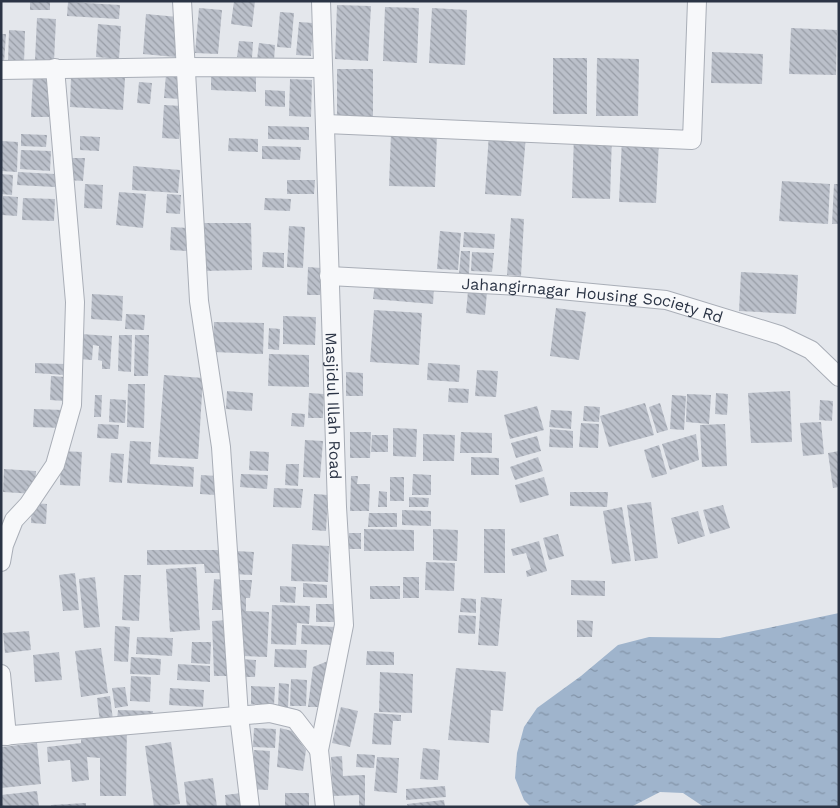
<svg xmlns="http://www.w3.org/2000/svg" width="840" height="808" viewBox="0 0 840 808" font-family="'Work Sans',sans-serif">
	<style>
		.water { fill: url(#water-ripples) }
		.building { fill: url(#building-back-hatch) }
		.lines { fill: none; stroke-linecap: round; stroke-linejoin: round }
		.minor-casing { stroke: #a9aeb7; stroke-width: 20 }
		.minor { stroke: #f7f8fa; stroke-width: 18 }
		.labels { text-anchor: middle; stroke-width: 4; stroke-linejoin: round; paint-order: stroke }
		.street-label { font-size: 16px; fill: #2b3445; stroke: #f4f6f9 }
	</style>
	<defs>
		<pattern id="water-ripples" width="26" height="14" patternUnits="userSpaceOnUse" patternTransform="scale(1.25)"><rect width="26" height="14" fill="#9fb4cc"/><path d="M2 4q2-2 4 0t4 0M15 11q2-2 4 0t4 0" fill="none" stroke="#8293a7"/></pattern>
		<pattern id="building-back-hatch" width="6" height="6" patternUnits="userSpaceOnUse" patternTransform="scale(1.25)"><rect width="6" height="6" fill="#bbc0ca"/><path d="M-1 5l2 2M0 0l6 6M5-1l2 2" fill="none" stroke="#989da6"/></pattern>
	</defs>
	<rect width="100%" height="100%" fill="#e4e7ec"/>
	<polygon class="water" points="839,613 839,807 704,807 683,793 660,792 631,807 531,807 524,800 515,778 517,753 524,727 537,708 581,676 618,645 649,637 720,638"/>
	<g class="building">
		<rect x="30" y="1" width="20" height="9"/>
		<polygon points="234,1 255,1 252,27 231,24"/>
		<polygon points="68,2 120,5 119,19 67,16"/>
		<polygon points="337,5 371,6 368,61 335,59"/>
		<polygon points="385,7 419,8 417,63 383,61"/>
		<polygon points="199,8 222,10 218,54 195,53"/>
		<polygon points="432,8 467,10 465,65 429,63"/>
		<polygon points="280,12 294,13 291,48 277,47"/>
		<polygon points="146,14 178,17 175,57 143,54"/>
		<polygon points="37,18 56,19 54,61 35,60"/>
		<polygon points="299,22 313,23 311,56 296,55"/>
		<polygon points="98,24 121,26 119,59 96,57"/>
		<polygon points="791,28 837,30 836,75 789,74"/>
		<polygon points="9,30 25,31 24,64 8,63"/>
		<polygon points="1,34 6,34 4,63 1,63"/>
		<polygon points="239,41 253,42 252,58 237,57"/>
		<polygon points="259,43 275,45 274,61 257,60"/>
		<polygon points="712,52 763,54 762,84 711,83"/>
		<rect x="553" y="58" width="34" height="56"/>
		<polygon points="597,58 639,59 638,116 596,116"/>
		<rect x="337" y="69" width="36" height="50"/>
		<polygon points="166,74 183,75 181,99 164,98"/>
		<polygon points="71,75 125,78 123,110 70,107"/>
		<polygon points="33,76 51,77 49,117 31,117"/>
		<polygon points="211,76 256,77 256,92 211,90"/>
		<polygon points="290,79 312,80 311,117 289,116"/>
		<polygon points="139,82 152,83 150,104 137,103"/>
		<polygon points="265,90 285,91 285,107 265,106"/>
		<polygon points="164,105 182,106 179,139 162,138"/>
		<polygon points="268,126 309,127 309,140 268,139"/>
		<polygon points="391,133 437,134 435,187 389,186"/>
		<polygon points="489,133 526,135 521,196 485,194"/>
		<polygon points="21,134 47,135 46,147 21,146"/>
		<polygon points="574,135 612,136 610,199 572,198"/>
		<polygon points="80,136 100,137 99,151 80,150"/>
		<polygon points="229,138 258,139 258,152 228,151"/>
		<polygon points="622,139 659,141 656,203 619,202"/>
		<polygon points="1,141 18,142 17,172 1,171"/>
		<polygon points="262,146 301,147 300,160 262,159"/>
		<polygon points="21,150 51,151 50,171 20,169"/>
		<polygon points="70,158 85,158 83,181 69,180"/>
		<polygon points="133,166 180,170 178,193 132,190"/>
		<polygon points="18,172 55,174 55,187 17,185"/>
		<polygon points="1,174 13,175 12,195 1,194"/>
		<polygon points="287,180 315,180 314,194 287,194"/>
		<polygon points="782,181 830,184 828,224 779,221"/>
		<polygon points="85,184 103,185 102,209 84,208"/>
		<polygon points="834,184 839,184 839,224 832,224"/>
		<polygon points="119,192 146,194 143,228 116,225"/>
		<polygon points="167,194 181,195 180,214 166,213"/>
		<polygon points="3,196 18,197 17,216 2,215"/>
		<polygon points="23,198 55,199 54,221 22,220"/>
		<polygon points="265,198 291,199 290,211 264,210"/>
		<polygon points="511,218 524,219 521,276 507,275"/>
		<polygon points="202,223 251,223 252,270 203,271"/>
		<polygon points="289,226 305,227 303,268 287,267"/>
		<polygon points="171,227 188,228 187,251 170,250"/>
		<polygon points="440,231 461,233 458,270 437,269"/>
		<polygon points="464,232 495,234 494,249 463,247"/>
		<polygon points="461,251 470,251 469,274 459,274"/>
		<polygon points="263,252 284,253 284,268 262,267"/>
		<polygon points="472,252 494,253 492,272 471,271"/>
		<polygon points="308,267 321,268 320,295 307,295"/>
		<polygon points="741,272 798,275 796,314 739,311"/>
		<polygon points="375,282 434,287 433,304 373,299"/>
		<polygon points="468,291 487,292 485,315 466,313"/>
		<polygon points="92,294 123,296 122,321 91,319"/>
		<polygon points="556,308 586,312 579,360 550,356"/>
		<polygon points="374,310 422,313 419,365 370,362"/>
		<polygon points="126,314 145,315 144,330 125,329"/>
		<polygon points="283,316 316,317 315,345 283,344"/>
		<polygon points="214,322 264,323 263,354 213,352"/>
		<polygon points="269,328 280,329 279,350 268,349"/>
		<polygon points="80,334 112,336 110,369 102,369 102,361 98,360 99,346 93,345 92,360 79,359"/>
		<polygon points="119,335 132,335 131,372 118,371"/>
		<polygon points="135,335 149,335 148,376 134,376"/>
		<polygon points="269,354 309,355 309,387 268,386"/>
		<polygon points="35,363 65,364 65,375 35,373"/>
		<polygon points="428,363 460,365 459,382 427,380"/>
		<polygon points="477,370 498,371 496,397 475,396"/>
		<polygon points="346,372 363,373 363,396 346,396"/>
		<polygon points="164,375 203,378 198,459 158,457"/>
		<polygon points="51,376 65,377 64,401 50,400"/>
		<polygon points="128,384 145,384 144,428 127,427"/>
		<polygon points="449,388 469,389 468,403 448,402"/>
		<polygon points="227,391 253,393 252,411 226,409"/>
		<polygon points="790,391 792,442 751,443 748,393"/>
		<polygon points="309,393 324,394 323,418 308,418"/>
		<polygon points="716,393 728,394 727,415 715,414"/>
		<polygon points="687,394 711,395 709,424 686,422"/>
		<polygon points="95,395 102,395 101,417 94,417"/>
		<polygon points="672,395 686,396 684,430 670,429"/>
		<polygon points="110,399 126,400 125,423 109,422"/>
		<polygon points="820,400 833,401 832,421 819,420"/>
		<polygon points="645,403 654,435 609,447 600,416"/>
		<polygon points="660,403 668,430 657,433 649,407"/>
		<polygon points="537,406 544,430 510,439 504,415"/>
		<polygon points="584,406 600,407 599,422 583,421"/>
		<polygon points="34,409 63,410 63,428 33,427"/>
		<polygon points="551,410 572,411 571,429 549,427"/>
		<polygon points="292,413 305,414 304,427 291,426"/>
		<polygon points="821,422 824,454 803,456 800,423"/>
		<polygon points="581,423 599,424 598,448 579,447"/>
		<polygon points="98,424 119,425 118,439 97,438"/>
		<polygon points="725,424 727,466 702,467 700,425"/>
		<polygon points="393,428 417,429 416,457 393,456"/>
		<polygon points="550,429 573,431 573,448 549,447"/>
		<polygon points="350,432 371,432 370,458 350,458"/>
		<polygon points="461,432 492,433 492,453 460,453"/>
		<polygon points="423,434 455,435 454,461 423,461"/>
		<polygon points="696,434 699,460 670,470 662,444"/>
		<polygon points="372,435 388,435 388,452 371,452"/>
		<polygon points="537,436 541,451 516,458 511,443"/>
		<polygon points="305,440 323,441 320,478 303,477"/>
		<polygon points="130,441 151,442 150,464 194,467 193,487 127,483"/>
		<polygon points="659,445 667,474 652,478 644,450"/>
		<polygon points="61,451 82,452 80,486 60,485"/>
		<polygon points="250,451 269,452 268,471 249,470"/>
		<polygon points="839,451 839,487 833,488 828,453"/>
		<polygon points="111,453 124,454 122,483 109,482"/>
		<polygon points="471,457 499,458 499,475 471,475"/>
		<polygon points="538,457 543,471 515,480 510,467"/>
		<polygon points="286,464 299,464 298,486 285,485"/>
		<polygon points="4,469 36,471 35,494 3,492"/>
		<polygon points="241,474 268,475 267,489 240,487"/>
		<polygon points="413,474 431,475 431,495 412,495"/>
		<polygon points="201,475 217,476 216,495 200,494"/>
		<polygon points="351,476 358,476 357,484 370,484 369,511 350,511"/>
		<rect x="390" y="477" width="14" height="24"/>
		<polygon points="544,477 549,495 520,503 515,485"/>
		<polygon points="274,488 303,489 301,508 273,507"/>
		<polygon points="379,491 387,492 387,507 378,507"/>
		<polygon points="570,492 608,492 607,507 570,506"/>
		<polygon points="314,494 328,495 326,531 312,530"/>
		<polygon points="409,497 429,498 428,507 409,507"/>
		<polygon points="651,502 658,558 635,561 627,505"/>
		<polygon points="32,503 47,504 46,524 31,523"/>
		<polygon points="723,505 730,528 710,534 703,510"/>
		<polygon points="622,507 631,561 612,564 603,511"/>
		<polygon points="402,510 431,511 431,526 402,525"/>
		<polygon points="698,511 705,536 678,544 671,518"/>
		<polygon points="369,513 397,513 397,527 368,527"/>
		<polygon points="364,529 414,530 414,551 364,551"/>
		<polygon points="433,529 458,530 457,561 433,560"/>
		<rect x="484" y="529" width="21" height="44"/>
		<rect x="349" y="533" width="12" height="16"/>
		<polygon points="558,534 564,556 549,560 543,538"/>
		<polygon points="539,541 547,571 527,577 526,571 531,569 526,553 513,556 511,549"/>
		<polygon points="292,544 329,546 328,582 291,581"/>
		<polygon points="147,550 223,550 223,573 205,573 204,564 147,565"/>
		<polygon points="235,551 254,552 252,575 233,574"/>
		<polygon points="426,562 455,563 454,591 425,590"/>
		<polygon points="196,567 200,630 170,632 166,569"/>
		<polygon points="75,573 79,610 63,611 59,575"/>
		<polygon points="124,575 141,575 139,621 122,620"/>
		<polygon points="95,577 100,627 84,628 79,579"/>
		<rect x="403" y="577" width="16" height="21"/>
		<polygon points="214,579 225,580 223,610 212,610"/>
		<polygon points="237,580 252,580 250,598 246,598 246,611 269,612 267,657 243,656 244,640 236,640"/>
		<polygon points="571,580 605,581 605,596 571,595"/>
		<polygon points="303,583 327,585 327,598 303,597"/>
		<polygon points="280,586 296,587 295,603 280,602"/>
		<rect x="370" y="586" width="30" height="13"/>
		<polygon points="481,597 502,599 498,646 478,645"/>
		<polygon points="461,598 476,599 476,613 460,612"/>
		<rect x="316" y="604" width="18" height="18"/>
		<polygon points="272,605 310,606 309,624 297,623 296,645 271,644"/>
		<polygon points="459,615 476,616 475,634 458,633"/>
		<polygon points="229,620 231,676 214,676 212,621"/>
		<polygon points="577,620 593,621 592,637 577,637"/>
		<polygon points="302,625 335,627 334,645 301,644"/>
		<polygon points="115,626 130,627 128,662 114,661"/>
		<polygon points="29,631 31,650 5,653 3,633"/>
		<polygon points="137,637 173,638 172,656 136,654"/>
		<polygon points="192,642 211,642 210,664 191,663"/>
		<polygon points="101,648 108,693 81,697 75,651"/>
		<polygon points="275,649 307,650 306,668 274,667"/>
		<polygon points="367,651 394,652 394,665 366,665"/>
		<polygon points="59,652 62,680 35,682 33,655"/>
		<polygon points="131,657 161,659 160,675 130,674"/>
		<polygon points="239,659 256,660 255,677 238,677"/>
		<polygon points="328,661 326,707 308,707 313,667"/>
		<polygon points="178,664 210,666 210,682 177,680"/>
		<polygon points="456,668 506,672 503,711 491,710 489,743 448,740"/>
		<polygon points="380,672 413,674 412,713 379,712"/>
		<polygon points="131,676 151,677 150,702 130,701"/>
		<polygon points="291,679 307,680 306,706 290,706"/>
		<polygon points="279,683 289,684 288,708 278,707"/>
		<polygon points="251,686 275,687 274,705 251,704"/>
		<polygon points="125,687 128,706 115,708 112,688"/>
		<polygon points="170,688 204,690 203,707 169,705"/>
		<polygon points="110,696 113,720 100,722 97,698"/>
		<polygon points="341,707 358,711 350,747 332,743"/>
		<polygon points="118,710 153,711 152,721 117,720"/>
		<polygon points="374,713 401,715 401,721 393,721 391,745 372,744"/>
		<polygon points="82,723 127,723 126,796 100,796 100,758 87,757 89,780 72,782 70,760 48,762 47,747 81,743"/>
		<polygon points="254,728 276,729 275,748 253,747"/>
		<polygon points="280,728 292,731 306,750 303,771 277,767"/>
		<polygon points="171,742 180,804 154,807 145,746"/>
		<polygon points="37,743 41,784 1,788 1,747"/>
		<polygon points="423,748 440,750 438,780 420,779"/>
		<polygon points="254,750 270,751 268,790 252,789"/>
		<polygon points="357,754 375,755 374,768 356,767"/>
		<polygon points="342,756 343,776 365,775 365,807 359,807 359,795 333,796 331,757"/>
		<polygon points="377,757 399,758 397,793 374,791"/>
		<polygon points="213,778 217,807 187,807 184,782"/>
		<polygon points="445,786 446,797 406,800 406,789"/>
		<polygon points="37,791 39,807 1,807 1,795"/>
		<polygon points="242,793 244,807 226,807 225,795"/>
		<rect x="285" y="793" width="24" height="14"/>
		<polygon points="444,800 445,807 408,807 407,804"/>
		<polygon points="86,803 86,807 51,807 51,805"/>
	</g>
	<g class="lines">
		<defs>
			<g id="minor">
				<polyline points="182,1 199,301 221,447 239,716 250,807"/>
				<path id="s1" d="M321,1L337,507L344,625L319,750L325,807"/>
				<polyline points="1,70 186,67 323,68"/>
				<polyline points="326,124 692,140 697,1"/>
				<path id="s2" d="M329,276L518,286L666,300L780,335L811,350L839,377"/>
				<polyline points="1,562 4,545 14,520 28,505 55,465 72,405 75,302 55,68"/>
				<polyline points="1,674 7,736"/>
				<polyline points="1,736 270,713 295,719 319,750"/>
			</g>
		</defs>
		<use href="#minor" class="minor-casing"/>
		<use href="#minor" class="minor"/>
	</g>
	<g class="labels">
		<g class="street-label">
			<text dy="6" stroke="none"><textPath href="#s2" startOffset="265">Jahangirnagar Housing Society Rd</textPath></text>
			<text dy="6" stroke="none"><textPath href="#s1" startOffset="405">Masjidul Illah Road</textPath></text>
		</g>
	</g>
	<rect width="840" height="808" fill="none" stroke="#2b3445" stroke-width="5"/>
</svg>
